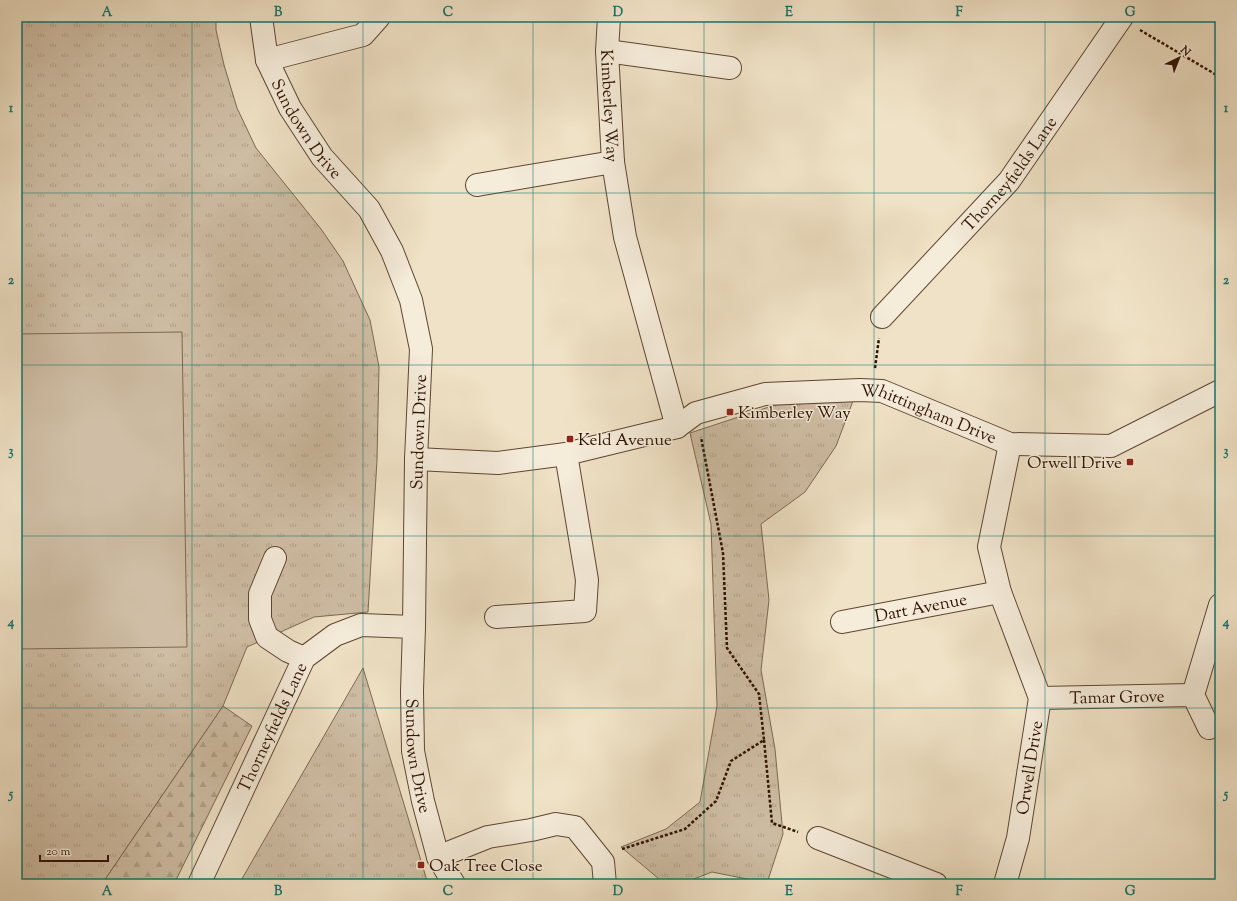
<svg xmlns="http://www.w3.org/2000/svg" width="1237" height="901" viewBox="0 0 1237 901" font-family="'Sorts Mill Goudy',serif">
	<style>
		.grass { fill: url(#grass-tufts); stroke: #7f6853 }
		.forest { fill: url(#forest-firs); stroke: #7f6853 }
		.pitch { fill: #cfbea5; stroke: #7f6853 }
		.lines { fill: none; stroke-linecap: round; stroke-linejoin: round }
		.minor-casing { stroke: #5f4532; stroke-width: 24 }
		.path { stroke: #2f1101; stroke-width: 2.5; stroke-dasharray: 3 2; stroke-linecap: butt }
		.minor { stroke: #f5ecda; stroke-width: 22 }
		.grid { fill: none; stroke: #0f766e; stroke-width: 1; stroke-opacity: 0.55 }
		.poi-dot { fill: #8f2418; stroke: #f5ecda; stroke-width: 1.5 }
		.labels { text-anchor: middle; stroke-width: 3; stroke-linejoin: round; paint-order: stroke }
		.street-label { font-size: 17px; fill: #2f1101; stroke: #f5ecda }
		.poi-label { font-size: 17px; fill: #2f1101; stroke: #f5ecda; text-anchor: start }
		.neatline { fill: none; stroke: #0f766e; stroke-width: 1.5 }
		.grid-label { font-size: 13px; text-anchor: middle; font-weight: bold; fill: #0f766e }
	</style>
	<defs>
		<pattern id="grass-tufts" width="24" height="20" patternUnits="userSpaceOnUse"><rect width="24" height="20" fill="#cfbea5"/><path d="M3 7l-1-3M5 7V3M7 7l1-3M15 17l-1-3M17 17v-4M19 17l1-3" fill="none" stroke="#b2a28c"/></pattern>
		<pattern id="forest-firs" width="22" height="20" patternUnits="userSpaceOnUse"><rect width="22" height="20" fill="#cfbea5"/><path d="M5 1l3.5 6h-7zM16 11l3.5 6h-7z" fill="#b2a28c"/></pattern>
	</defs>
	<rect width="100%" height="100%" fill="#f0e2c6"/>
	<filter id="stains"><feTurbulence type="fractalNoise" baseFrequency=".005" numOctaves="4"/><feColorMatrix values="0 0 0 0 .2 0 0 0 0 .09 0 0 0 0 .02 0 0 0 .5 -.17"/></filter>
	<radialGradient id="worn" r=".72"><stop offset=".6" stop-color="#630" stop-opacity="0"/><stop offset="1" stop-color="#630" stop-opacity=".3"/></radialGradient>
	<g class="grass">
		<polygon points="17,17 216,17 216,30 224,65 237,108 256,148 321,229 343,261 370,320 379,367 377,460 368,612 314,617 247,647 223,706 102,884 17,884"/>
		<polygon points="853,401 836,446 805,492 761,524 769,600 761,670 775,749 783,834 767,883 712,872 681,884 665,884 621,847 666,829 700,802 717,706 711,524 690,433 775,405"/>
		<polygon points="363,668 428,884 239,884"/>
	</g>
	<polygon class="forest" points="223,706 252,726 174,884 102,884"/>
	<polygon class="pitch" points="182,332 187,647 17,649 17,334"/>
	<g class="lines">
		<defs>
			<g id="minor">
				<path id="s1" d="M261,17L267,60L290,108L322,157L369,209L392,251L411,300L421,349L416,459L414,627L412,691L413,751L423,801L438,857L454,884"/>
				<path id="s2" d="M609,17L607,51L613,162L625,237L677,427"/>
				<polyline points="607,51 730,68"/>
				<polyline points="267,60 363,35 379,17"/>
				<polyline points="477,185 613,162"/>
				<path id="s3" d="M882,317L1009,181L1122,17"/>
				<path id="s4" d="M416,459L498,463L566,454L677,427L696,413L765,394L860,390L882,391L1010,444L1111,446L1220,391"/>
				<polyline points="275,558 260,594 260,619 267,637 288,651 304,658"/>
				<polyline points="496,617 585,611 587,580 566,454"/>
				<path id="s5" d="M842,622L1000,592"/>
				<polyline points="1193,695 1220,605"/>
				<path id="s6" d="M1040,698L1193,695L1209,728"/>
				<polyline points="818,838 936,884"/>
				<polyline points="438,857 488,837 531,830 556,824 575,827 603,862 605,884"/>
				<path id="s7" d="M199,884L304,658L335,635L361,625L414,627"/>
				<path id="s8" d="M1005,884L1018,838L1040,698L1000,592L989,547L1010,444"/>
			</g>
		</defs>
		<use href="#minor" class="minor-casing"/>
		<g class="path">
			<polyline points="1140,30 1220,77"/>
			<polyline points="875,368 879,338"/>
			<polyline points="764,740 772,823 798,832"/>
			<polyline points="622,849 685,829 716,801 731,761 764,740 759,694 727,648 723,553 701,437"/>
		</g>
		<use href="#minor" class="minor"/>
	</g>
	<path class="grid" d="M192,17V884M363,17V884M533,17V884M704,17V884M874,17V884M1045,17V884M17,193H1220M17,365H1220M17,536H1220M17,708H1220"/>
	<g class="poi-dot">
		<rect x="726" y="408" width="8" height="8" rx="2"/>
		<rect x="566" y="435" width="8" height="8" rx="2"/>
		<rect x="1126" y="458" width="8" height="8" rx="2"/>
		<rect x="417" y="861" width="8" height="8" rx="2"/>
	</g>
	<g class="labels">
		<g class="street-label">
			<text dy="6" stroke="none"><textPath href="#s2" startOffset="89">Kimberley Way</textPath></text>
			<text dy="6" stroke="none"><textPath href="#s1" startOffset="123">Sundown Drive</textPath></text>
			<text dy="6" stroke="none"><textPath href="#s3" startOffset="192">Thorneyfields Lane</textPath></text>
			<text dy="6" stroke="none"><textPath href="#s4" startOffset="528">Whittingham Drive</textPath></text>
			<text transform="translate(418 432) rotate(-88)" y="6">Sundown Drive</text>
			<text dy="6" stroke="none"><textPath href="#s5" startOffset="80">Dart Avenue</textPath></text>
			<text dy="6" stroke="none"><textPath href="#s6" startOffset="77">Tamar Grove</textPath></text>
			<text dy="6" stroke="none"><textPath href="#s7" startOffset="173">Thorneyfields Lane</textPath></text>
			<text dy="6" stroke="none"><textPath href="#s1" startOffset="783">Sundown Drive</textPath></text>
			<text dy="6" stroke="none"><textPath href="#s8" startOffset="119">Orwell Drive</textPath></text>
		</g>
		<g class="poi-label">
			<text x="738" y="418">Kimberley Way</text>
			<text x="578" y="445">Keld Avenue</text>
			<text x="1122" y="468" text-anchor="end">Orwell Drive</text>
			<text x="429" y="871">Oak Tree Close</text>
		</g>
	</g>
	<rect width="1237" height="901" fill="none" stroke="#f0e2c6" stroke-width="44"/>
	<g transform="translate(1179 58) rotate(43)" stroke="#f5ecda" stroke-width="3" paint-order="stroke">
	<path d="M0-3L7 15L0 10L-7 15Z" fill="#2f1101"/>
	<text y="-6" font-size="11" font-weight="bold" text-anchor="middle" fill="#2f1101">N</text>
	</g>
	<path d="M40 855v6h68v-6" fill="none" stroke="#2f1101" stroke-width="2"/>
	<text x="46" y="855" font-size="12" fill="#2f1101" stroke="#f5ecda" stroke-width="3" paint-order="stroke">20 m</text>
	<rect x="22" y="22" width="1193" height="857" class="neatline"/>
	<g class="grid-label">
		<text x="107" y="16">A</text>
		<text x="278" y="16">B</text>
		<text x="448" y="16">C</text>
		<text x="618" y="16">D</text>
		<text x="789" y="16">E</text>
		<text x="959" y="16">F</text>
		<text x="1130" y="16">G</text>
		<text x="11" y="112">1</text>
		<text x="1226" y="112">1</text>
		<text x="11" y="284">2</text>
		<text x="1226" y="284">2</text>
		<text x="11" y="455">3</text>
		<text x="1226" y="455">3</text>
		<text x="11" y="626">4</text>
		<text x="1226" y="626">4</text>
		<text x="11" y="798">5</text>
		<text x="1226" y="798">5</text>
		<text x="107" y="895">A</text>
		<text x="278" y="895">B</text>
		<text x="448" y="895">C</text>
		<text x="618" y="895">D</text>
		<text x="789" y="895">E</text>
		<text x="959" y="895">F</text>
		<text x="1130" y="895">G</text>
	</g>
	<rect width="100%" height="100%" filter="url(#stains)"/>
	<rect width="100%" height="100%" fill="url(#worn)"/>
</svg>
